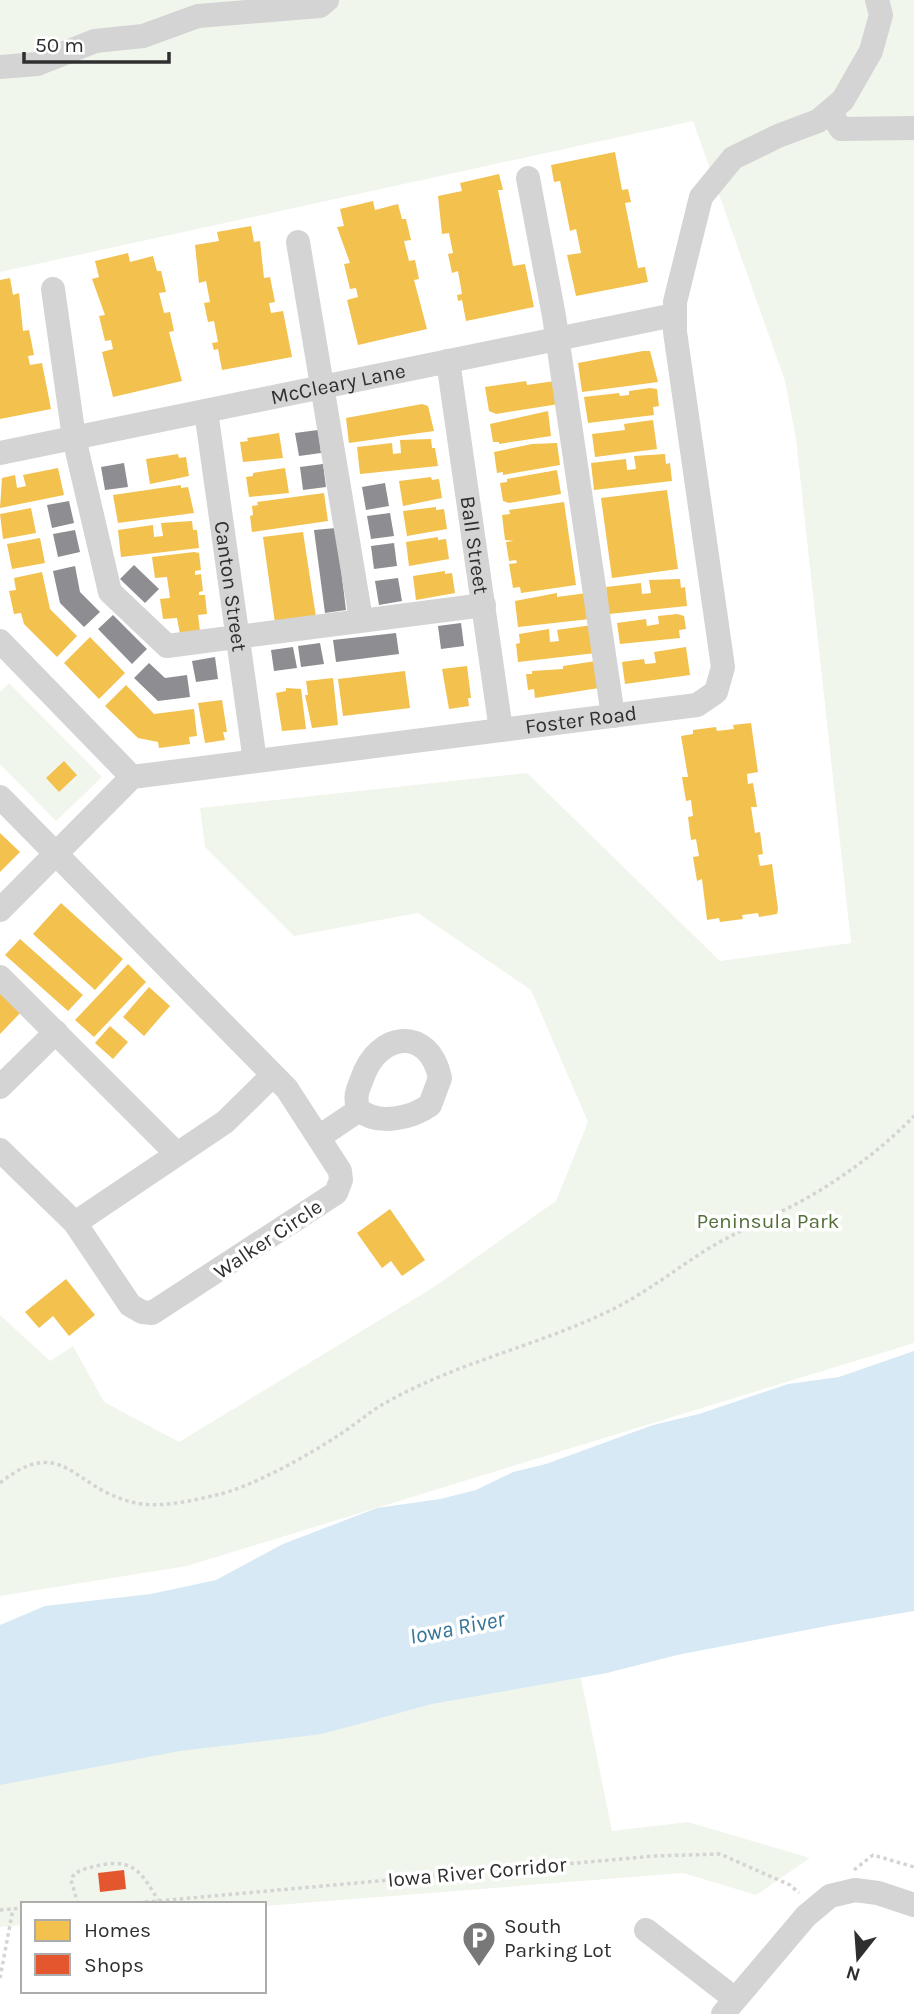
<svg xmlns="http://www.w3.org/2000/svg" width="914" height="2014" viewBox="0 0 914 2014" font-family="Karla,sans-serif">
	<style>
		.green { fill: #f1f6ec }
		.water { fill: #d7e9f4 }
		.homes { fill: #f2c14e }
		.shops { fill: #e4572e }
		.industry { fill: #8d8d92 }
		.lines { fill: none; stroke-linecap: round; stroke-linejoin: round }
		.path { stroke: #d4d4d4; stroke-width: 3.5; stroke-dasharray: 3.5 3.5; stroke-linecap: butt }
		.minor { stroke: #d4d4d4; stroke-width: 24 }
		.labels { text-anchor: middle; stroke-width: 7; stroke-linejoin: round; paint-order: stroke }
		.street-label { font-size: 21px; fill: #2f2f2f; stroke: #fff }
		.park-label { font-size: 21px; fill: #536f38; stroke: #fff }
		.poi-label { font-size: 21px; fill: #2f2f2f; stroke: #fff; text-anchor: start }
		.water-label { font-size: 23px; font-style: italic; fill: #357599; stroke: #fff }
	</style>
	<rect width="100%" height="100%" fill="#fff"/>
	<g class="green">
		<polygon points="0,0 914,0 914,1343 187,1566 0,1596 0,1315 50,1361 73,1346 104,1402 179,1442 434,1287 556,1201 588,1122 531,990 418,913 294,936 205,847 200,808 527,773 720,961 851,943 796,439 785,381 693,121 0,272"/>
		<polygon points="9,683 102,777 56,821 0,764 0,692"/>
		<polygon points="581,1678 612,1831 688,1822 810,1858 756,1895 683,1873 264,1906 23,1904 23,1925 0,1927 0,1761"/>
	</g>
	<polygon class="water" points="914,1351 914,1611 832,1625 677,1655 607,1673 432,1704 322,1734 180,1751 0,1785 0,1625 45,1606 151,1594 216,1580 283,1544 377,1508 440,1499 476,1490 513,1472 546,1464 653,1425 699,1414 788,1384 839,1377"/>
	<g class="homes">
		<polygon points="615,152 622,190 628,189 631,202 625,203 638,268 645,267 648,282 576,296 567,255 581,253 576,229 570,231 560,181 554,182 551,165"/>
		<polygon points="499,174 503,190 498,190 513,266 525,264 534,307 466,321 462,300 458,301 457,295 462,294 458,271 452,273 448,254 453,253 449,233 442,234 438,196 462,191 460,183"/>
		<polygon points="373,201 375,210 398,204 402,219 406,219 411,240 404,241 409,261 415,260 419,279 414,280 427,329 358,345 347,300 358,297 356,288 350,289 344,264 350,263 337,227 344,226 340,209"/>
		<polygon points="251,226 254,242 260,241 264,278 270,277 275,302 269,303 271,313 283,311 292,357 222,370 218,349 214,350 212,343 218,342 214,321 208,322 204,303 210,302 206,281 199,283 195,245 219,241 217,232"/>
		<polygon points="128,253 130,262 153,256 157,271 161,271 166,292 159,293 164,313 170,312 174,331 169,332 182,381 113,397 102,352 113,349 111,340 105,341 99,316 105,315 92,279 99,277 95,261"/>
		<polygon points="10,278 13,295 19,293 23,331 29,330 34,355 28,356 30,365 42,363 51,409 0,419 0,280"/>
		<polygon points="643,351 650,351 658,382 582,392 578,363"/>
		<polygon points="526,381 527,385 555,381 559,404 496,414 489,411 485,387"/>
		<polygon points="650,388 657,389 659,406 653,407 654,415 588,423 584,397 619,393 620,396 629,395 629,391"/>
		<polygon points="422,404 428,406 434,431 349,443 346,418"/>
		<polygon points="548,411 551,436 499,444 499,442 493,442 490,424"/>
		<polygon points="653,420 657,449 595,457 592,434 625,430 624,424"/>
		<polygon points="279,433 283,458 243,462 240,442 248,441 247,438"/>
		<polygon points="431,439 432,448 435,448 438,466 360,474 357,447 392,443 393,454 401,453 400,440"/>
		<polygon points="557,443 560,465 503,475 503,472 497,473 494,452 532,444"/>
		<polygon points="178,454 179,458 186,457 189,476 150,484 146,459"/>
		<polygon points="665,454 666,464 670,463 672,481 594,490 591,463 626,459 627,470 636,469 634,456"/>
		<polygon points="58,468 64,495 0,508 2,478 15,475 17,488 26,486 23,475"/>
		<polygon points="285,468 289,493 249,497 246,477 253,476 253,473"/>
		<polygon points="557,470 561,494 509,503 503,501 500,483 507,482 507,479"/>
		<polygon points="431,477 432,480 439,479 442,498 403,506 399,481"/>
		<polygon points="181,485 181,488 188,487 194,513 118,523 113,495"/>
		<polygon points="667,490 678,569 612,578 601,498"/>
		<polygon points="324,493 328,521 252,532 250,516 253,515 252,506 258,505 257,502"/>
		<polygon points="564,502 576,585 521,593 520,587 513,588 509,564 517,563 516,560 509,561 506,542 514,541 505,540 502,515 510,514 509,510"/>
		<polygon points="436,507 436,510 444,509 447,529 407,536 403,511"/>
		<polygon points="31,508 36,533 3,539 0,514"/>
		<polygon points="192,521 193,530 197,530 199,548 121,557 118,530 153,525 154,537 163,536 161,523"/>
		<polygon points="303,532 316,617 275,623 263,537"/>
		<polygon points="438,537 438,540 446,539 449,559 409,566 406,542"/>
		<polygon points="40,538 45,563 12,569 7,544"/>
		<polygon points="194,552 199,553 201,570 195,571 195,575 201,574 203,591 199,592 199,595 205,595 207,614 198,615 200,631 180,634 177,618 163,619 160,599 170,598 167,577 155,578 152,557"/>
		<polygon points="445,571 445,574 452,573 455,593 416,600 413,576"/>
		<polygon points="42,572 50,609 77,636 57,657 24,624 21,613 14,614 9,591 16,590 14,578"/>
		<polygon points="680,579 681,588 685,587 687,606 609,614 606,587 641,583 642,594 651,593 649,580"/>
		<polygon points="557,593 557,597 587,593 590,619 518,627 515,601"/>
		<polygon points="677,614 684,616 686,629 679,630 680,638 620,644 617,623 646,619 647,626 659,624 658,616"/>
		<polygon points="592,625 596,653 518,662 516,644 520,643 519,634 549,629 550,642 559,641 557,630"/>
		<polygon points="90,637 125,673 99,699 64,663"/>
		<polygon points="686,647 690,675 625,684 622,662 644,659 645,664 656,663 654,652"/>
		<polygon points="596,661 599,688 535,698 534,689 528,690 526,674 532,674 532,671 563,669 563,666"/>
		<polygon points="467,666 471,698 468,698 469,706 449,709 442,669"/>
		<polygon points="405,671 410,708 343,716 338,679"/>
		<polygon points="333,678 338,725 312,728 305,695 308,695 306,681"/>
		<polygon points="126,685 154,714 194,709 197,736 189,737 190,744 159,748 158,742 138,738 105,706"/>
		<polygon points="286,688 301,689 306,729 282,731 276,693 286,691"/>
		<polygon points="222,700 227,732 223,732 225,740 205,743 198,703"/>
		<polygon points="751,723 758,772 747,774 748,784 753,783 757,807 751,807 755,833 760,832 763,854 758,855 760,866 772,864 778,909 777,914 759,917 758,913 742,915 743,919 720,922 719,918 707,920 702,879 697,881 693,857 699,856 696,839 691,840 688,817 693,816 691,800 686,801 682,777 688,777 681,736 693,734 693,730 716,727 717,731 734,729 733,725"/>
		<polygon points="64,761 77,775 59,792 46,778"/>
		<polygon points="0,833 20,852 0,872"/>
		<polygon points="61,903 123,959 95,990 33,934"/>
		<polygon points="20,939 83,995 68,1011 5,955"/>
		<polygon points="128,964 146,982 94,1037 75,1020"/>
		<polygon points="0,986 24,1009 0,1034"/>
		<polygon points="149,987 170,1006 144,1036 123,1017"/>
		<polygon points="110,1026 128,1042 113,1059 95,1043"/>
		<polygon points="390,1209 425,1260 402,1276 391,1261 382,1268 357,1233"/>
		<polygon points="66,1279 95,1315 69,1336 53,1316 39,1328 25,1312"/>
	</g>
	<polygon class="shops" points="124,1870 126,1889 100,1892 98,1873"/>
	<g class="industry">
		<polygon points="318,430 321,453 299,456 295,433"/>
		<polygon points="124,463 128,487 105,490 101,467"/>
		<polygon points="323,464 326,487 303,490 300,467"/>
		<polygon points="385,483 389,506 366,510 362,487"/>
		<polygon points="69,501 74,523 52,528 47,505"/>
		<polygon points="390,513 394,536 371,539 367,516"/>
		<polygon points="336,528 346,610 325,613 314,530"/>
		<polygon points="75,530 80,552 58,557 53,534"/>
		<polygon points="394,543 397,566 374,569 371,546"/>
		<polygon points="134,565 159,589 145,603 120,579"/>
		<polygon points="75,566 80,592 100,612 84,627 60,603 53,571"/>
		<polygon points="398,578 402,601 379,605 375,581"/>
		<polygon points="113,615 147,649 132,664 98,629"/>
		<polygon points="461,623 464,646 441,649 438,626"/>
		<polygon points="396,633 399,654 336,662 333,640"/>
		<polygon points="320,643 324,664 301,667 298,646"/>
		<polygon points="293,647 297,668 274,671 271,650"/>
		<polygon points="215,657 218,679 196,682 192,661"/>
		<polygon points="149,663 165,678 187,675 190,697 158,701 134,678"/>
	</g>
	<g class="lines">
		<g class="path">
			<path d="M0,1483C62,1433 73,1488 132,1502C156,1509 191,1501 216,1495C250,1488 309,1455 339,1435C355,1425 370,1411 387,1402C456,1363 536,1346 607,1312C643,1295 673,1271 706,1250C742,1228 783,1213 819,1191C853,1170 886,1145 914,1116"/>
			<polyline points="854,1870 873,1855 914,1867"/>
			<path d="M78,1904L71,1880L74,1874C84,1868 95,1866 107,1864C136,1860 144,1877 158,1900"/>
			<polyline points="124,1904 654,1856 720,1854 790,1885 799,1893"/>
			<polyline points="0,1910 23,1908"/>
			<polyline points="0,1978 13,1909"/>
		</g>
		<g class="minor">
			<polyline points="0,67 37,64 95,41 143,36 198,16 320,6 327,0"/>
			<polyline points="830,112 841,129 914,128"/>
			<polyline points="528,178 554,316 613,716"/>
			<polyline points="298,242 361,619"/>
			<polyline points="53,289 74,438 110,592 167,646 484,605"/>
			<path id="s1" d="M448,361L501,730"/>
			<path id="s2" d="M206,411L255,761"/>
			<path id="s3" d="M0,453L674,315"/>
			<polyline points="0,641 132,777"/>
			<polyline points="0,797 287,1089 340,1171 341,1180 336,1193 152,1313 142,1312 130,1305 75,1223 0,1150"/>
			<path id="s4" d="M0,910L132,777L697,705L716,692L723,667L675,332V302L701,197L733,158L778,136L818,121L843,100L871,51L881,15L877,0"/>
			<polyline points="0,977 176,1153"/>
			<polyline points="0,1087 56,1032"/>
			<path d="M319,1137L359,1110C354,1098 357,1091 362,1079C377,1032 429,1025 440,1078L430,1105C412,1118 378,1126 359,1110"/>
			<polyline points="75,1223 225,1122 273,1075"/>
			<polyline points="646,1930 735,1999"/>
			<polyline points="723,2014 806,1916 830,1896 855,1890 878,1893 914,1905"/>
		</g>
	</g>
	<defs>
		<symbol id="parking-pin" viewBox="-11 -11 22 30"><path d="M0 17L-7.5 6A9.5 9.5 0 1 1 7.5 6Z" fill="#787878" stroke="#fff"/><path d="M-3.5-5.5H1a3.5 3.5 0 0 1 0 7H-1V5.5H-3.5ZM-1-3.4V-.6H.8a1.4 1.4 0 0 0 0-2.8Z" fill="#fff"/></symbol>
	</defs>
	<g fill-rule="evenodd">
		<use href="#parking-pin" x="460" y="1919" width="38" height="52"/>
	</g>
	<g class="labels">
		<g class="street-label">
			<text dy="7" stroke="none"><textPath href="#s3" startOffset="345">McCleary Lane</textPath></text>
			<text dy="7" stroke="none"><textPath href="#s1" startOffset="186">Ball Street</textPath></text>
			<text dy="7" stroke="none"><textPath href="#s2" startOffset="177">Canton Street</textPath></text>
			<text dy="7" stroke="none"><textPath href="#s4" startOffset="640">Foster Road</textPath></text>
			<text transform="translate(268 1239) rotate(-34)" y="7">Walker Circle</text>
			<text transform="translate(477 1872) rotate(-5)" y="7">Iowa River Corridor</text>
		</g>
		<g class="park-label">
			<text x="768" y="1228">Peninsula Park</text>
		</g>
		<g class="poi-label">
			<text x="504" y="1933">South<tspan x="504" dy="24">Parking Lot</tspan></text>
		</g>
		<g class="water-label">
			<text transform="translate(457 1627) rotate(-11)" y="8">Iowa River</text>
		</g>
	</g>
	<rect x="21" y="1902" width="245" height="91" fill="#ffffff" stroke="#acacac" stroke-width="2"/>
	<rect x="35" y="1920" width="35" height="21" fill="#f2c14e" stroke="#acacac" stroke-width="2"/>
	<text x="84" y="1937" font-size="21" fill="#2f2f2f">Homes</text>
	<rect x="35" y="1954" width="35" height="21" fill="#e4572e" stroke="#acacac" stroke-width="2"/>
	<text x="84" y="1972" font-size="21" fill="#2f2f2f">Shops</text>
	<g transform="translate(858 1958) rotate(197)" stroke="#ffffff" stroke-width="5" paint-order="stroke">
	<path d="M0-5L12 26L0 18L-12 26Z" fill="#2f2f2f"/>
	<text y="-10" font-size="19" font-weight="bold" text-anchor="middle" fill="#2f2f2f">N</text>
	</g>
	<path d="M24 52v10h145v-10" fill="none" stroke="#2f2f2f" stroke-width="3.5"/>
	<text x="35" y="52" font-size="21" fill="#2f2f2f" stroke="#ffffff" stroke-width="5" paint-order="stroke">50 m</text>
</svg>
